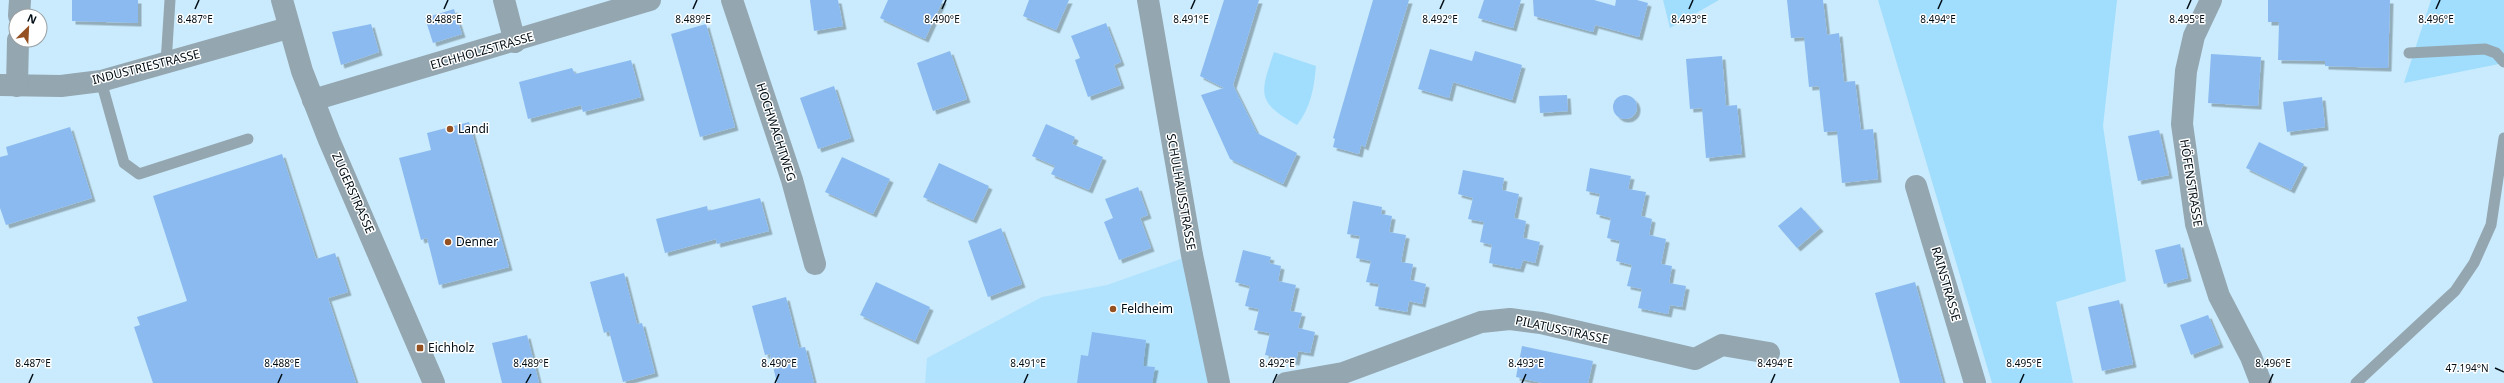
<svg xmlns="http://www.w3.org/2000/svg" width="2504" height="383" viewBox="0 0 2504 383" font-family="'Noto Sans',sans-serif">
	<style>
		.built { fill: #b1e3fe }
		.green { fill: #a1ddfd }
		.building { fill: #8bbaf0; filter: url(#shadow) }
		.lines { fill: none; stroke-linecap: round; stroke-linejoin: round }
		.service { stroke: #94a6b0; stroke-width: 11 }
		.minor { stroke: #94a6b0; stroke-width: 22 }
		.ticks { fill: none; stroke: #010d15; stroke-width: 1.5 }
		.poi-dot { fill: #955122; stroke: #fff; stroke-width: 1.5 }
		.labels { text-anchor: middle; stroke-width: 3; stroke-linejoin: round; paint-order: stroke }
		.street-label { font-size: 12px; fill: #010d15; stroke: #fff }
		.poi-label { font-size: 12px; fill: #010d15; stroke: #fff; text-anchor: start }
		.ticks-label { font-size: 10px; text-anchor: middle; fill: #010d15; stroke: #fff; stroke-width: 3; stroke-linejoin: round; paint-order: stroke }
	</style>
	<defs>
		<filter id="shadow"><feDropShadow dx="3.5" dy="3.5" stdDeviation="0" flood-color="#0004"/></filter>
	</defs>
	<rect width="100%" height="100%" fill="#c9ebfd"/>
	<polygon class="built" points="1192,255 1219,383 925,383 927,358 1042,297 1107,285"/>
	<g class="green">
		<polygon points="1663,0 1719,0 1670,28"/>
		<polygon points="1878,0 2117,0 2103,126 2126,281 2056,302 2073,383 1992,383"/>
		<polygon points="2431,0 2504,0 2504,63 2404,83"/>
		<path d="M1274,52L1316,66C1314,88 1311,107 1297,125C1256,102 1260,94 1274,52Z"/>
	</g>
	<g class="building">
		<polygon points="72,0 138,0 138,23 72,21"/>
		<polygon points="810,0 838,0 843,26 814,31"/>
		<polygon points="888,0 943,0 925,39 880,18"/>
		<polygon points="1029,0 1069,0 1056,30 1023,16"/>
		<polygon points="1224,0 1259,0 1233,85 1257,133 1297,153 1283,184 1230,159 1201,95 1224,88 1200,76"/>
		<polygon points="1373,0 1409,0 1365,147 1361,145 1359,154 1333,147 1335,139 1333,138"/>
		<polygon points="1484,0 1521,0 1513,28 1478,18"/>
		<polygon points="1533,0 1594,0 1615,6 1616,0 1637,0 1648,3 1639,37 1595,25 1593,32 1534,16"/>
		<polygon points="1787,0 1823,0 1827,35 1839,33 1844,82 1855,81 1861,130 1873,129 1878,179 1842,183 1837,131 1824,132 1819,86 1809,87 1804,37 1791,38"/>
		<polygon points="2268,0 2390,0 2388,68 2325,66 2325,61 2278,60 2279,22 2268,22"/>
		<polygon points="454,9 462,34 433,43 425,18"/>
		<polygon points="1106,23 1121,62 1114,65 1121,85 1088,97 1075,60 1080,58 1071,36"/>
		<polygon points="371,24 379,52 341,65 332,32"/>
		<polygon points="706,24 735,127 700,137 671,34"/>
		<polygon points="1430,49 1472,61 1475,51 1522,65 1512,100 1453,82 1449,98 1418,89"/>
		<polygon points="950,51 967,99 933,111 917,63"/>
		<polygon points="2211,54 2261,57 2258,106 2208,103"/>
		<polygon points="1722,56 1726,106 1737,105 1742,154 1706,158 1702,108 1690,109 1686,59"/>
		<polygon points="631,60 641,97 583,112 581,105 528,119 519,82 572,68 575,74"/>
		<polygon points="834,86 851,138 818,149 800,98"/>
		<circle cx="1625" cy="107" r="12"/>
		<polygon points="1567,95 1568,111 1540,113 1539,96"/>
		<polygon points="2322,97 2325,127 2287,132 2283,102"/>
		<polygon points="469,122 509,267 439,285 427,238 421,240 399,158 431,150 427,133"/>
		<polygon points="1046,124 1075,137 1072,144 1103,157 1089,190 1051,174 1055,166 1032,156"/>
		<polygon points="70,127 92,198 6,225 0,208 0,157 8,155 6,147"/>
		<polygon points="2159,130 2169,175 2138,181 2128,136"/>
		<polygon points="2259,142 2304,164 2291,190 2246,168"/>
		<polygon points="282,154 316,259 335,253 348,292 328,298 356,383 153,383 134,327 140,325 137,317 187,301 153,196"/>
		<polygon points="842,157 890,179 873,214 825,192"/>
		<polygon points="939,163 989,186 973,220 923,197"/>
		<polygon points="1590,168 1631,176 1628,189 1646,192 1641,216 1652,219 1649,235 1666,239 1661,264 1672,266 1669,283 1686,286 1682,307 1670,305 1668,314 1638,308 1642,289 1627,286 1632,265 1616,261 1620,241 1607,238 1611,218 1596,214 1600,194 1586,191"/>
		<polygon points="1463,170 1504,178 1502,190 1519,194 1514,218 1526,221 1523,238 1540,242 1535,263 1523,260 1520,269 1489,263 1492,245 1480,242 1484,222 1468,219 1473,198 1458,194"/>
		<polygon points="1138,187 1148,215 1140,218 1151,248 1119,260 1104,222 1113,218 1105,199"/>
		<polygon points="760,198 769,231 717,244 716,239 665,253 656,219 707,206 708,211"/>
		<polygon points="1353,201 1382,207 1381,214 1392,216 1389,232 1406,235 1401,262 1413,264 1410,280 1426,284 1422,304 1409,301 1407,312 1375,306 1379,284 1366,282 1371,261 1356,258 1360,236 1347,234"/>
		<polygon points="1801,207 1820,228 1797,248 1778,226"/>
		<polygon points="1001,228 1022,284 988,297 968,241"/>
		<polygon points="2180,244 2188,278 2164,284 2155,250"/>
		<polygon points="1243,250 1271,257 1269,263 1281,266 1278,281 1296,285 1290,311 1302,313 1298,328 1315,332 1310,353 1298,351 1296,362 1265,355 1270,333 1254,330 1259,309 1245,306 1250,286 1235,282"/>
		<polygon points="624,273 637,324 642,323 655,373 623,382 609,331 604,333 590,282"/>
		<polygon points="876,282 930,307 915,341 860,315"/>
		<polygon points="1915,282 1943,383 1900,383 1875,293"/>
		<polygon points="786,297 799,348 805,347 814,383 777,383 770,354 765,355 752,306"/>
		<polygon points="2119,300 2133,364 2102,371 2088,307"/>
		<polygon points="2208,315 2220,344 2191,355 2180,325"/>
		<polygon points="1092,332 1146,340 1143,366 1155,367 1152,383 1077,383 1081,355 1088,356"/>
		<polygon points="527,335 539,383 502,383 492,343"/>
		<polygon points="1522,346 1593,361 1588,383 1542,383 1516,377"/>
	</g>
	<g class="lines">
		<g class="service">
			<polyline points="2409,53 2485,49 2496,53 2504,62"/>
			<polyline points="166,63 170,0"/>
			<polyline points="101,81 124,163 139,174 248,139"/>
			<polyline points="2356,383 2455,291 2474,263 2491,225 2504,138"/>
		</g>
		<g class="minor">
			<polyline points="282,0 302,71 329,140 434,383"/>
			<polyline points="504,0 515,42"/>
			<polyline points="732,0 792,180 815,264"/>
			<polyline points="1148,0 1192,255 1219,383"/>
			<polyline points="2211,0 2194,36 2186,71 2182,124 2196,224 2219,296 2251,357 2261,383"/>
			<polyline points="19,16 20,0"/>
			<polyline points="0,85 61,86 101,81 288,28"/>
			<polyline points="17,86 18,40"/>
			<polyline points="313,100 650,0"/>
			<polyline points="1916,186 1975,383"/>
			<polyline points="1286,383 1343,373 1481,322 1510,319 1541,323 1695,359 1722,345 1769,353"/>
		</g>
	</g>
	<path class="ticks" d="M195,9L199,0M444,9L448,0M693,9L697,0M942,9L946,0M1191,9L1195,0M1440,9L1444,0M1689,9L1693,0M1938,9L1942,0M2187,9L2191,0M2436,9L2440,0M2495,368L2504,372M29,383L33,374M278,383L282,374M526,383L531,374M775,383L779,374M1024,383L1028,374M1273,383L1277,374M1522,383L1526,374M1771,383L1775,374M2020,383L2024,374M2269,383L2273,374"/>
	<g class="poi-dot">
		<circle cx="450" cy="129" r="4"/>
		<circle cx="448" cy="242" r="4"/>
		<circle cx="1113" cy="309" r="4"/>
		<rect x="416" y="344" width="8" height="8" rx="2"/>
	</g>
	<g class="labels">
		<g class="street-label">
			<text transform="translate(482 51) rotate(-16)" y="4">EICHHOLZSTRASSE</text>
			<text transform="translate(146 67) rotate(-14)" y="4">INDUSTRIESTRASSE</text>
			<text transform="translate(776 132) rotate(72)" y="4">HOCHWACHTWEG</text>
			<text transform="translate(2191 183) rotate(81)" y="4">HÖFENSTRASSE</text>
			<text transform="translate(1181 192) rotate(80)" y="4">SCHULHAUSSTRASSE</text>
			<text transform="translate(353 193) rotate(66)" y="4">ZUGERSTRASSE</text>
			<text transform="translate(1946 284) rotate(74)" y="4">RAINSTRASSE</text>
			<text transform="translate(1562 330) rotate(12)" y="4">PILATUSSTRASSE</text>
		</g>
		<g class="poi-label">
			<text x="458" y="133">Landi</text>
			<text x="456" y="246">Denner</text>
			<text x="1121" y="313">Feldheim</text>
			<text x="428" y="352">Eichholz</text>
		</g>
	</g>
	<g class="ticks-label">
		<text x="195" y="23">8.487°E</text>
		<text x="1689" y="23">8.493°E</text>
		<text x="1938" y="23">8.494°E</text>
		<text x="444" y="23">8.488°E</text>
		<text x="693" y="23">8.489°E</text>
		<text x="942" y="23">8.490°E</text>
		<text x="1191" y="23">8.491°E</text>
		<text x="1440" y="23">8.492°E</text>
		<text x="2187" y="23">8.495°E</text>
		<text x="2436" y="23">8.496°E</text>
		<text x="33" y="367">8.487°E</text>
		<text x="282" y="367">8.488°E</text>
		<text x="531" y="367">8.489°E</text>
		<text x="779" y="367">8.490°E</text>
		<text x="1028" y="367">8.491°E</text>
		<text x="1277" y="367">8.492°E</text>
		<text x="1526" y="367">8.493°E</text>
		<text x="1775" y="367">8.494°E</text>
		<text x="2024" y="367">8.495°E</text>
		<text x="2273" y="367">8.496°E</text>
		<text x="2467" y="372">47.194°N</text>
	</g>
	<g transform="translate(28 28) rotate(24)"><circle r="19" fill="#ffffff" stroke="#999ea1"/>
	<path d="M0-3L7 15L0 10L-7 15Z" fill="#955122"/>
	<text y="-6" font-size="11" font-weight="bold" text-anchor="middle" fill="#010d15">N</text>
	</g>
</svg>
